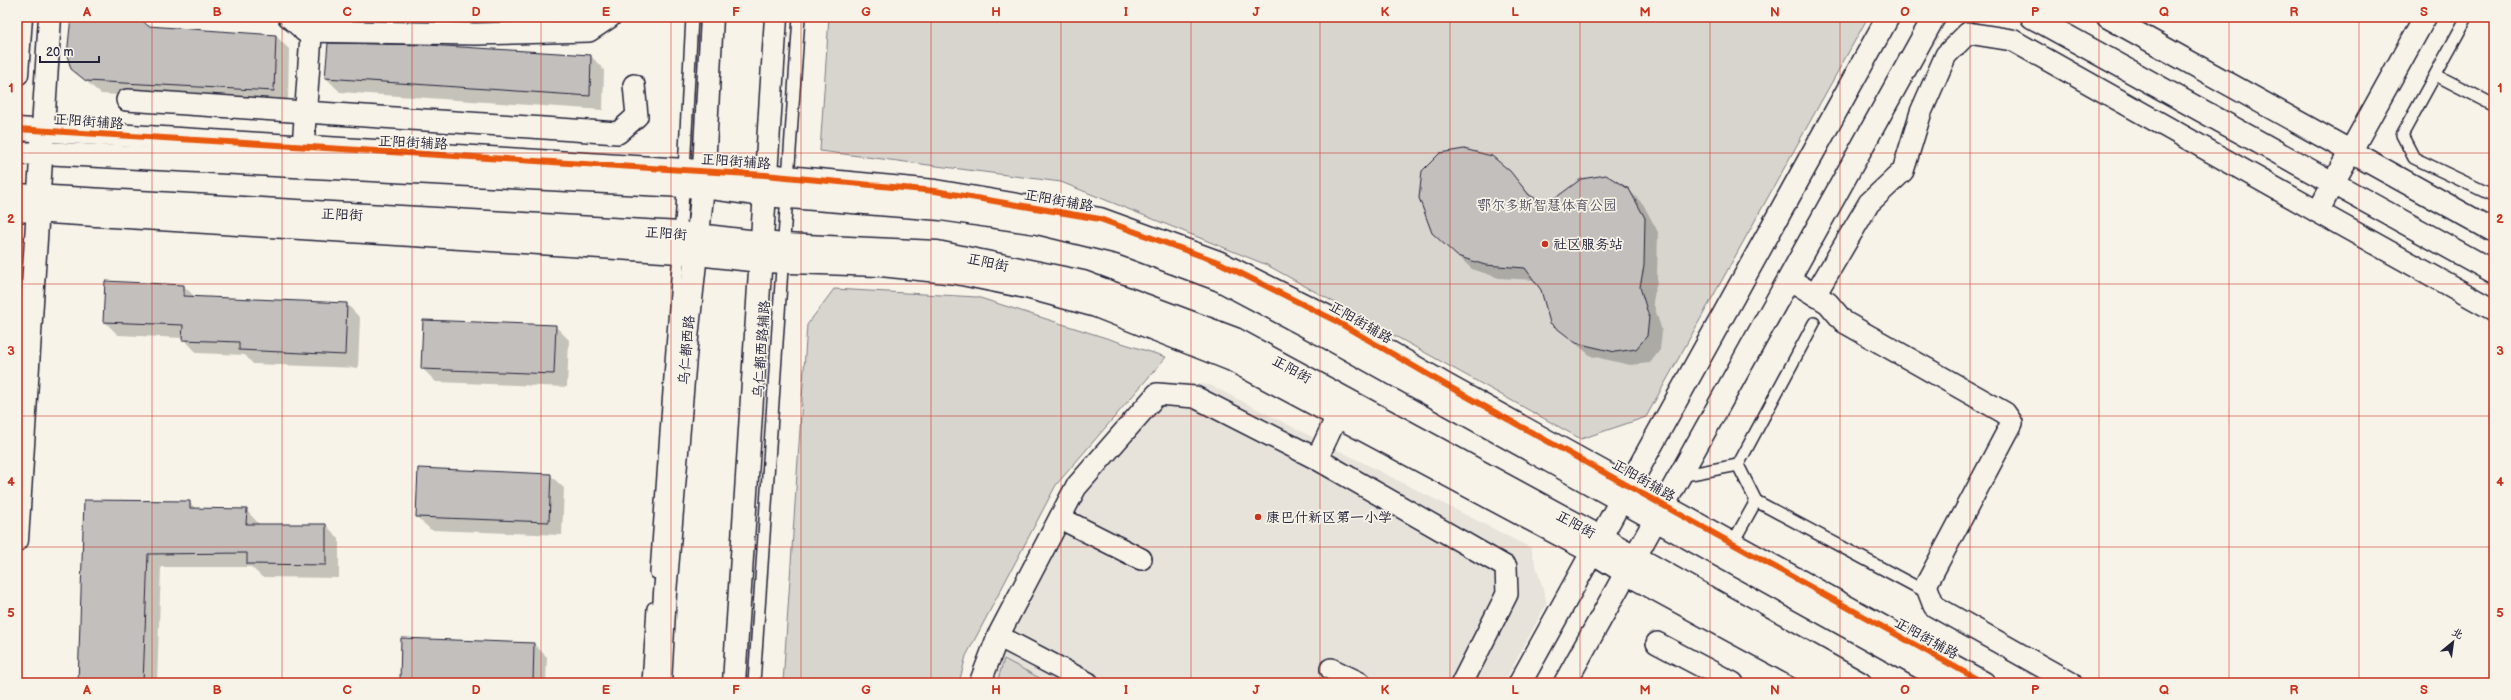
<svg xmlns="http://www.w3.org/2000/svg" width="2511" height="700" viewBox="0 0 2511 700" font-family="'Balsamiq Sans','LXGW WenKai TC',sans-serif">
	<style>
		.built { fill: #e7e3db }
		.green { fill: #d8d5cf; stroke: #7d7c85 }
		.shadow { fill: #0003 }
		.building { fill: #c2bfbd; stroke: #22223b }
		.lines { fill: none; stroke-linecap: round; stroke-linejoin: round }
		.service-casing { stroke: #22223b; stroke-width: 14 }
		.minor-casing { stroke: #22223b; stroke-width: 24 }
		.tertiary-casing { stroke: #22223b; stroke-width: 25 }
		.secondary-casing { stroke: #22223b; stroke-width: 25 }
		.service { stroke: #f7f3e8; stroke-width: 11 }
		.minor { stroke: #f7f3e8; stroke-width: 21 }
		.tertiary { stroke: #f7f3e8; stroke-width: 22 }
		.secondary { stroke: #f7f3e8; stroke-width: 22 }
		.cycleway-casing { stroke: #f7f3e8; stroke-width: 8 }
		.cycleway { stroke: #e8590c; stroke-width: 6 }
		.grid { fill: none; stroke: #c8321e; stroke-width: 1; stroke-opacity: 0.55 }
		.poi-dot { fill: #c8321e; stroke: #f7f3e8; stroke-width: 1.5 }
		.labels { text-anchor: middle; stroke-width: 3.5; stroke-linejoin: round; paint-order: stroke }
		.street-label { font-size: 14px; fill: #22223b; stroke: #f7f3e8 }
		.park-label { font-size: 14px; fill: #504f60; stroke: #f7f3e8 }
		.poi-label { font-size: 14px; fill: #22223b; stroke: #f7f3e8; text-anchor: start }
		.neatline { fill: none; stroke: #c8321e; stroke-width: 1.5 }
		.grid-label { font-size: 13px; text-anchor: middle; font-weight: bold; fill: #c8321e }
	</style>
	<rect width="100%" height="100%" fill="#f7f3e8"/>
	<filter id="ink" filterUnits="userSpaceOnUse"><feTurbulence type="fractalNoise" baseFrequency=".025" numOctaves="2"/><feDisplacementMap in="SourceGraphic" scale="8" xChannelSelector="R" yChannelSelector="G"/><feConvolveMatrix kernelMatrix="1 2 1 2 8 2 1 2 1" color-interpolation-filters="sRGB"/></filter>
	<g filter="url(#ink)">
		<polygon class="built" points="1162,381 1210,385 1531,548 1547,603 1504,683 969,683 1007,595 1064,485"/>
		<g class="green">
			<polygon points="829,17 1868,17 1646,417 1581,439 1267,265 1061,182 820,151"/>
			<polygon points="834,289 977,297 1166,357 1056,485 966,656 959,683 783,683 807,325"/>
			<polygon points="1004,659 1049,683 997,683"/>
		</g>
		<g class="shadow">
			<polygon points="72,17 145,17 144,23 148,27 276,36 289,49 288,104 101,94 72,69"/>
			<polygon points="591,56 604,70 603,110 340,92 326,78"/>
			<polygon points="1509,171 1534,199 1543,204 1629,190 1643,204 1658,232 1657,280 1653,302 1662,331 1660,350 1650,363 1630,365 1591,356 1551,323 1542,290 1535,280 1499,278 1472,269 1447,246"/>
			<polygon points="184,286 195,297 347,304 360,318 358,368 253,364 245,355 197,353 183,338 118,335 104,321"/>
			<polygon points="555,326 569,340 567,387 436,382 422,368"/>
			<polygon points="550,475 564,488 562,535 431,530 417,517"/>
			<polygon points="85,501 189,502 197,510 246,510 260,525 326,525 339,539 339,578 262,577 251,567 161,567 157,683 79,683"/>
			<polygon points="534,644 547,657 546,683 401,683"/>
		</g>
		<g class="building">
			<polygon points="71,17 139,17 148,26 276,35 274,91 86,81 71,69 67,55"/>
			<polygon points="328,43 428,45 591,55 590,96 325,78"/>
			<polygon points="1464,149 1492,156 1510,171 1529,195 1543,202 1558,196 1581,179 1606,175 1629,189 1645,218 1644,266 1640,287 1649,317 1647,336 1636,349 1615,352 1576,343 1550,323 1541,290 1525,268 1485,265 1457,256 1432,233 1419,198 1422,171 1440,153"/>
			<polygon points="105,281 184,285 184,296 347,303 345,355 239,350 239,342 182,340 183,325 103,322"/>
			<polygon points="423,320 556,325 554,374 421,369"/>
			<polygon points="418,468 551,474 549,522 416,517"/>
			<polygon points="84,500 190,501 190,508 247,509 246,524 326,524 326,565 247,564 247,553 148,554 143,683 78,683"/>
			<polygon points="401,638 534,643 533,683 400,683"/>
		</g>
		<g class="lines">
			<defs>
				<g id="service">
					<polyline points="2467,17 2402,135 2414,158 2494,196"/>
					<polyline points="2436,75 2494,105"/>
					<polyline points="1680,476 1738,465"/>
					<polyline points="1756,501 1928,593"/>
					<polyline points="1732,544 1756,501 1738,465 1814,323"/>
					<polyline points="656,573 682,209 692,17"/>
					<polyline points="648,683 653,608"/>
					<polyline points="754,683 799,17"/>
				</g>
				<g id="minor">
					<polyline points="289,17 311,36 303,147"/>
					<polyline points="304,31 476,34 589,31 610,17"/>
					<polyline points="127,100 618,133 637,116 634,85"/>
					<polyline points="2333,183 2318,212 2494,310"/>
					<polyline points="1789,279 1828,303 1844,322 2005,413 2012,423 1926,585 1934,606 2071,683"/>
					<polyline points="1815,295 1869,203 1903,171 1921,112 1946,55 1968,33 2012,40 2318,212"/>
					<polyline points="1317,459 1506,567 1507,594 1462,683"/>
					<polyline points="1060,518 1141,559"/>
					<polyline points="998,636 1088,683"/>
					<polyline points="1657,643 1733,683"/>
					<polyline points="1331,669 1360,683"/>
					<polyline points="980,683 998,636 1076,487 1157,394 1195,397 1317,459 1337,416"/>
				</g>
				<g id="tertiary">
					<polyline points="2032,17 2494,272"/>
					<polyline points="2108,17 2494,231"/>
					<polyline points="17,74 21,17"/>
					<polyline points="17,129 765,175 935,191 1100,219 1218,262 1334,320 1446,385 1984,683"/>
					<polyline points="2333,183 2425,17"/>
					<polyline points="17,210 679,252 760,261 881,265 957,273 1026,287 1096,306 1232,360 1592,552 1626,573 1828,683"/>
					<polyline points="17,540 50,17"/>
					<polyline points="1520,683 1888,17"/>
					<polyline points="1565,683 1934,17"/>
				</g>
				<g id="secondary">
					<polyline points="17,154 42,153 703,187 764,195 941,209 1038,223 1120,243 1220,280 1327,337 1949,683"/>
					<polyline points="17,195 680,233 783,245 937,252 1083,282 1235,339 1600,537 1860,683"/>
					<polyline points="660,683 665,593 685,357 703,187 712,17"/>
					<polyline points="734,683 776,17"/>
				</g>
			</defs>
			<use href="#service" class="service-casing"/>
			<use href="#minor" class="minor-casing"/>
			<use href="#tertiary" class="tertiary-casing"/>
			<use href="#secondary" class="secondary-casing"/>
			<use href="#service" class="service"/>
			<use href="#minor" class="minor"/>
			<use href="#tertiary" class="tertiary"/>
			<use href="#secondary" class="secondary"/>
			<defs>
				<polyline id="cycleway" points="17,129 765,175 935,191 1100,219 1218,262 1334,320 1446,385 1984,683"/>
			</defs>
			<use href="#cycleway" class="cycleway-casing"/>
			<use href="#cycleway" class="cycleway"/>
		</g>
	</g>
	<path class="grid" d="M152,17V683M282,17V683M412,17V683M541,17V683M671,17V683M801,17V683M931,17V683M1061,17V683M1191,17V683M1320,17V683M1450,17V683M1580,17V683M1710,17V683M1840,17V683M1970,17V683M2099,17V683M2229,17V683M2359,17V683M17,153H2494M17,284H2494M17,416H2494M17,547H2494"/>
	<g class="poi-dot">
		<circle cx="1545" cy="244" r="4"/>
		<circle cx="1258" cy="517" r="4"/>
	</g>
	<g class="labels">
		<g class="street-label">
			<text transform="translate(89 121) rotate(4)" y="5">正阳街辅路</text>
			<text transform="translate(413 142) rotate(3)" y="5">正阳街辅路</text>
			<text transform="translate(736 161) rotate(4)" y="5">正阳街辅路</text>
			<text transform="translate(1059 200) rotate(10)" y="5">正阳街辅路</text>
			<text transform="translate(342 214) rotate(3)" y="5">正阳街</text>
			<text transform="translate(666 233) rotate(4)" y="5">正阳街</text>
			<text transform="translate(988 262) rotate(12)" y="5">正阳街</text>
			<text transform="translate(1361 322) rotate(30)" y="5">正阳街辅路</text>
			<text transform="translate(761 349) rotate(-86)" y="5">乌仁都西路辅路</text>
			<text transform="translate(686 350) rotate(-85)" y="5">乌仁都西路</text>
			<text transform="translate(1292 369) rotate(29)" y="5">正阳街</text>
			<text transform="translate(1644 480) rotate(30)" y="5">正阳街辅路</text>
			<text transform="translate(1576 524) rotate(29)" y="5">正阳街</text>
			<text transform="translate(1927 638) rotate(29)" y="5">正阳街辅路</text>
		</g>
		<g class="park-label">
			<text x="1547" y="210">鄂尔多斯智慧体育公园</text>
		</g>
		<g class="poi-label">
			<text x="1553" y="249">社区服务站</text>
			<text x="1266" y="522">康巴什新区第一小学</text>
		</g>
	</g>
	<rect width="2511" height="700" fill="none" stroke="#f7f3e8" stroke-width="44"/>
	<g transform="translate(2453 642) rotate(29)" stroke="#f7f3e8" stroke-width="3" paint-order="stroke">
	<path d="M0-3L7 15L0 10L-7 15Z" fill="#22223b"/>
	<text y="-6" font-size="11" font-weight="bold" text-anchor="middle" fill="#22223b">北</text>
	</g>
	<path d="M40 56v6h59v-6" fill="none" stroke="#22223b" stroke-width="2"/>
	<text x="46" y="56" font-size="12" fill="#22223b" stroke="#f7f3e8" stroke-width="3" paint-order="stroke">20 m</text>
	<rect x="22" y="22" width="2467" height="656" class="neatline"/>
	<g class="grid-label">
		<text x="87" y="16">A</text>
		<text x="217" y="16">B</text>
		<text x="347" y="16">C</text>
		<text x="476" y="16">D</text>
		<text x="606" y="16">E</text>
		<text x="736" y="16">F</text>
		<text x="866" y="16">G</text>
		<text x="996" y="16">H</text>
		<text x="1126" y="16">I</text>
		<text x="1256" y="16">J</text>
		<text x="1385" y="16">K</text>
		<text x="1515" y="16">L</text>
		<text x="1645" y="16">M</text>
		<text x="1775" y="16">N</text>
		<text x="1905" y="16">O</text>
		<text x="2035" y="16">P</text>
		<text x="2164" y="16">Q</text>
		<text x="2294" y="16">R</text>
		<text x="2424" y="16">S</text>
		<text x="11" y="92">1</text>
		<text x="2500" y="92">1</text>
		<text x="11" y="223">2</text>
		<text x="2500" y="223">2</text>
		<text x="11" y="355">3</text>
		<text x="2500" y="355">3</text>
		<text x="11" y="486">4</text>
		<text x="2500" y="486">4</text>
		<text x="11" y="617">5</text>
		<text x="2500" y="617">5</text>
		<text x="87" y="694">A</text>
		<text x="217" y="694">B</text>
		<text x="347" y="694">C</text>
		<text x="476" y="694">D</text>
		<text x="606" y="694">E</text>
		<text x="736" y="694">F</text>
		<text x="866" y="694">G</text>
		<text x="996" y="694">H</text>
		<text x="1126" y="694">I</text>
		<text x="1256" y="694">J</text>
		<text x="1385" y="694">K</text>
		<text x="1515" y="694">L</text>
		<text x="1645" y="694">M</text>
		<text x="1775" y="694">N</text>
		<text x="1905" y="694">O</text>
		<text x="2035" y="694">P</text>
		<text x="2164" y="694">Q</text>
		<text x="2294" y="694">R</text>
		<text x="2424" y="694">S</text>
	</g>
</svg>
